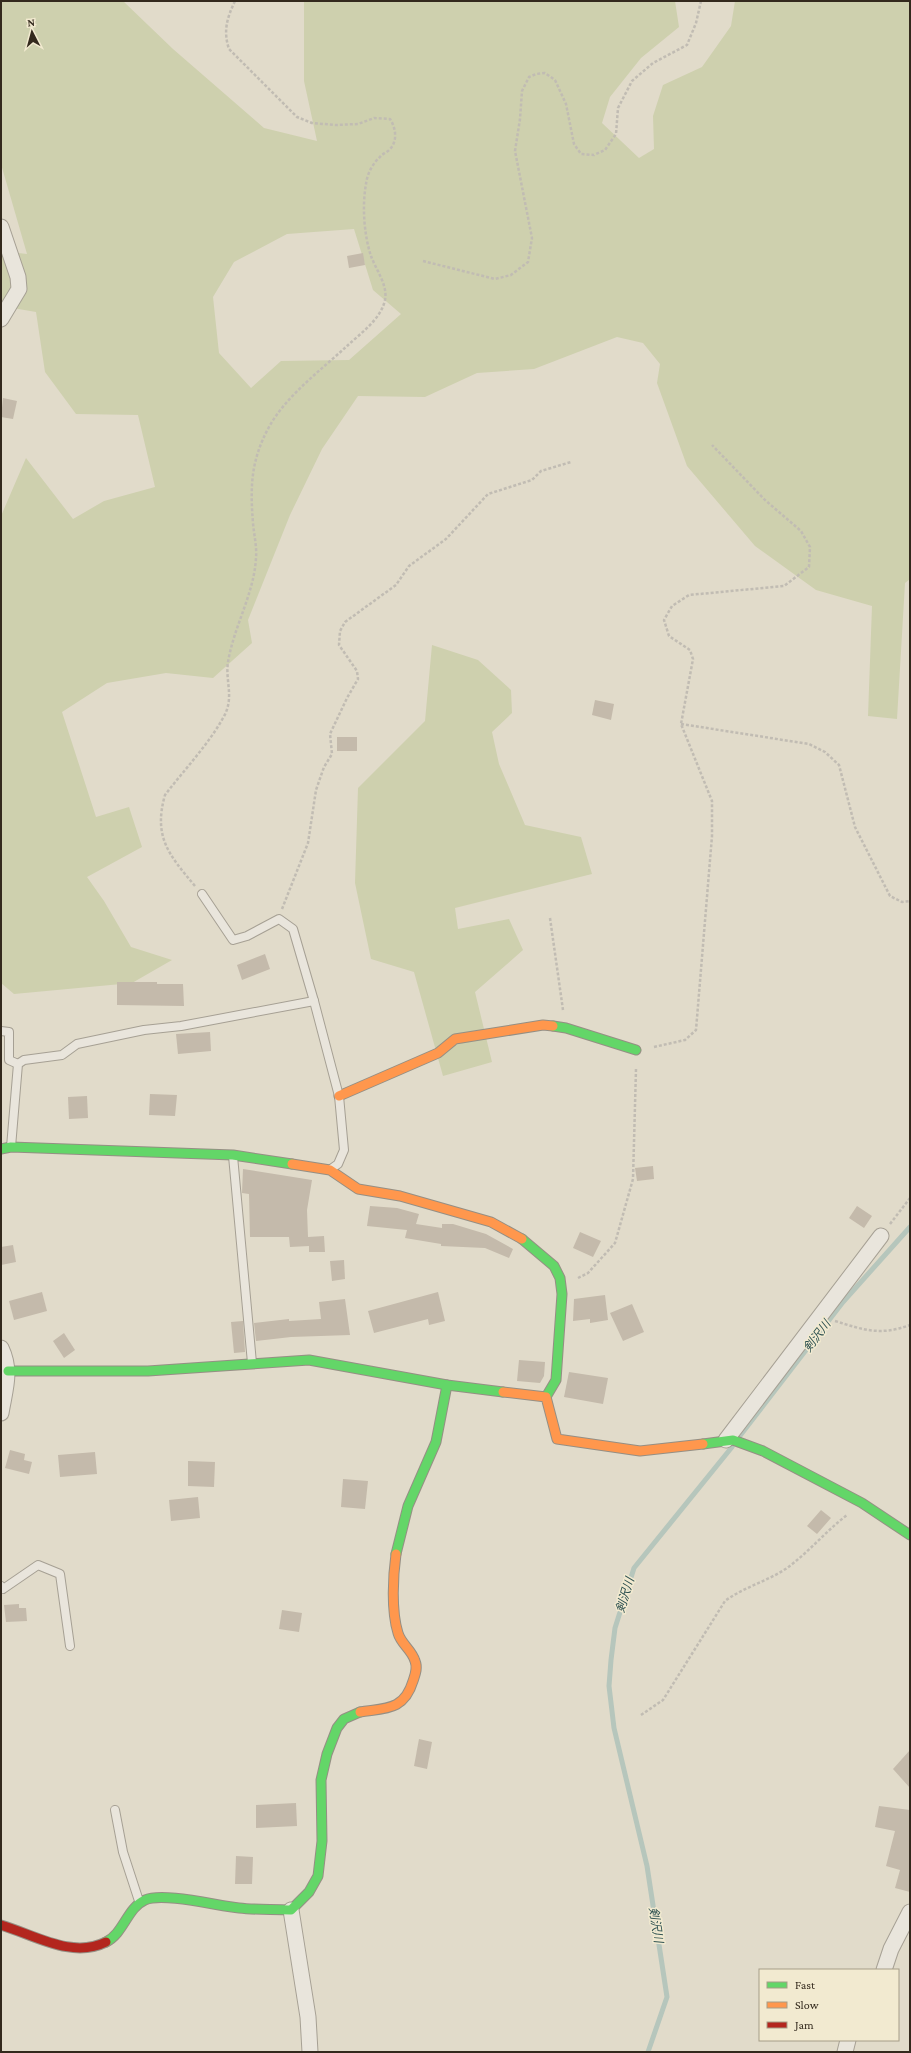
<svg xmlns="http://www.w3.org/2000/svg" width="911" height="2053" viewBox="0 0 911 2053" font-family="'Crimson Pro','Noto Sans JP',serif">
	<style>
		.green { fill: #ced0ae; fill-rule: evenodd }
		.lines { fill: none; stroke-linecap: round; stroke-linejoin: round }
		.stream { stroke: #b6c6bc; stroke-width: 5 }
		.building { fill: #c4baab }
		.lane-casing { stroke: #a6a094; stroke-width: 10 }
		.street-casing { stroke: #a6a094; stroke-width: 17 }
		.fast-casing { stroke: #958f84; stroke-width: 11 }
		.slow-casing { stroke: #958f84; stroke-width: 11 }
		.jam-casing { stroke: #958f84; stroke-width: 11 }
		.path { stroke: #c1bcb3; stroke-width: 2.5; stroke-dasharray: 3 2; stroke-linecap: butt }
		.lane { stroke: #e9e5dc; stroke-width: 8 }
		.street { stroke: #e9e5dc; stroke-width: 15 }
		.fast { stroke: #63d668; stroke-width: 9 }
		.slow { stroke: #ff974d; stroke-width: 9 }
		.jam { stroke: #b3261e; stroke-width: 9 }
		.labels { text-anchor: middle; stroke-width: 3; stroke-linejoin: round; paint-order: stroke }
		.water-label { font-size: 12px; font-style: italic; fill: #2e5151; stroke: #f2ead0 }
	</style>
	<rect width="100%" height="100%" fill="#e1dbca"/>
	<g class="green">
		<path d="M1,1H123L173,49L264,128L317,141L304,81V1H675L679,27L641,58L610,97L602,123L639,158L654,149L653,116L663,85L702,67L731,26L735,1H910V579L905,583L897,719L868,716L872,606L816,590L755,546L687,466L657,383L660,364L643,343L617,337L534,369L477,373L425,397L358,396L322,449L290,515L248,620L252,643L213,678L166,673L107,683L62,712L96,817L129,807L142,847L87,877L104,901L131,947L172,960L132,983L14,994L1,983V516L26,458L73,519L104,501L155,487L138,415L76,414L45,372L36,312L1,306V251L27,254L1,164ZM354,229L373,290L401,314L349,360L281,361L251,388L219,353L213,297L234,262L287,234Z"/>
		<polygon points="432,645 478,660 511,690 512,713 492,732 499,764 525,825 581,837 592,874 455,908 458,929 509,919 523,950 475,992 492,1062 443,1076 414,972 371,959 355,883 358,788 425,721"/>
	</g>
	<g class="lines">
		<g class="stream">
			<polyline points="739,1437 843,1302 910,1227"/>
			<polyline points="648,2052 667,1997 647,1866 614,1728 609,1686 611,1660 615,1628 634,1568 732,1447"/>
		</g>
	</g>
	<g class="building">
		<polygon points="363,253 365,265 349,268 347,256"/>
		<polygon points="3,398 17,401 13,419 1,417"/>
		<polygon points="595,700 614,704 611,720 592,715"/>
		<rect x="337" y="737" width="20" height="14"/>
		<polygon points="265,954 270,969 242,980 237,965"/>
		<polygon points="117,982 157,982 157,984 183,984 184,1006 117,1005"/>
		<polygon points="210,1032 211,1051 178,1054 176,1034"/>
		<polygon points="150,1094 177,1095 175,1116 149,1115"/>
		<polygon points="87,1096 88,1118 69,1119 68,1097"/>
		<polygon points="653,1166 654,1179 637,1181 635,1168"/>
		<polygon points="243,1169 312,1180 307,1210 308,1237 324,1236 325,1252 309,1252 309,1246 290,1247 289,1237 250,1237 249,1194 242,1193"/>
		<polygon points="370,1206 397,1208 419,1214 416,1224 442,1228 442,1224 453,1224 486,1234 513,1249 509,1258 485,1248 441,1246 441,1244 405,1238 407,1230 367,1226"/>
		<polygon points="857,1206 872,1216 864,1228 849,1218"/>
		<polygon points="580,1232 601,1241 593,1257 573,1248"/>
		<polygon points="13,1245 16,1262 1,1265 1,1247"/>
		<polygon points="344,1260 345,1279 332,1281 330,1261"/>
		<polygon points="42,1292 47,1311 14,1320 9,1301"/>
		<polygon points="438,1292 445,1321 429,1325 428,1319 374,1333 368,1311"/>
		<polygon points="605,1295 608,1320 590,1323 590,1319 573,1321 574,1299"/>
		<polygon points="345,1299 350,1335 291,1337 256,1341 254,1323 289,1319 289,1321 321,1319 319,1302"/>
		<polygon points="632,1304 644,1332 623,1341 610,1313"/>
		<polygon points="243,1321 245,1352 234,1353 231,1322"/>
		<polygon points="64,1333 75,1350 64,1358 53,1341"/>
		<polygon points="519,1360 545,1362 544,1376 540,1383 517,1381"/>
		<polygon points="569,1372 608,1378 603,1404 564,1397"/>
		<polygon points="10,1450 25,1454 24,1460 32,1462 29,1474 5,1468"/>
		<polygon points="95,1452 97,1474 60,1477 58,1455"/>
		<polygon points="188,1461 215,1462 214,1487 188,1486"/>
		<polygon points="343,1479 368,1481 365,1509 341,1507"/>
		<polygon points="198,1497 200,1518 171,1521 169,1500"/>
		<polygon points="821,1510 831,1518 817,1534 807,1526"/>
		<polygon points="19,1604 19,1608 26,1608 27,1621 6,1622 4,1605"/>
		<polygon points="282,1610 302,1613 299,1632 279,1629"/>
		<polygon points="419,1739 432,1742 427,1769 414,1766"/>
		<polygon points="910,1750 910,1788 893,1769"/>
		<polygon points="296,1803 297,1826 256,1828 256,1805"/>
		<polygon points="879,1806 910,1810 910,1892 895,1888 900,1870 886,1866 895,1831 875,1827"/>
		<polygon points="236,1856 253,1857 252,1884 235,1884"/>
	</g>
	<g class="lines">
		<defs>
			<g id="lane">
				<polyline points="202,894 233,940 247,936 279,919 293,929 314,1001 339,1096 344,1150 338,1164 331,1169"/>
				<polyline points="1,1031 9,1032 9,1060 18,1064"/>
				<polyline points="11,1147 18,1064 24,1060 62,1055 77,1044 144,1030 181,1026 314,1001"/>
				<polyline points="233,1156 252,1363"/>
				<polyline points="1,1586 3,1589 38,1565 60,1574 70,1646"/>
				<polyline points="115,1810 123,1852 139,1901"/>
			</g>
			<g id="street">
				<polyline points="1,227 18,277 19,289 1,319"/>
				<path d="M1,1348C12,1371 5,1389 1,1413"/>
				<polyline points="726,1440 881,1236"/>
				<polyline points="291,1910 308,2017 310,2052"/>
				<polyline points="884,1970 891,1949 910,1912"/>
				<polyline points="845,2052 848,2040"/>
			</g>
			<g id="fast">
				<polyline points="553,1026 566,1028 636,1050"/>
				<polyline points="1,1149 11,1147 233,1155 292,1164"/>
				<polyline points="522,1239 554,1266 560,1278 562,1294 556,1380 546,1397"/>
				<polyline points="8,1371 148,1371 309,1360 447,1385 503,1392"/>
				<polyline points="703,1444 733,1440 763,1451 862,1503 910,1535"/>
				<polyline points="396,1554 408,1506 436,1442 447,1385"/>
				<path d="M106,1942C124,1933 127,1908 145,1900C163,1892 218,1906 239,1908C256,1910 274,1909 291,1910L309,1892L318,1876L322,1841L321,1780L327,1754L337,1728L344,1719L360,1712"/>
			</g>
			<g id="slow">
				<polyline points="339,1096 438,1053 455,1039 543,1025 553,1026"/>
				<polyline points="292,1164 330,1170 358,1189 400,1196 491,1222 522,1239"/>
				<polyline points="503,1392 546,1397 557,1439 640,1451 703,1444"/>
				<path d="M360,1712C385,1708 404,1711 413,1681C415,1675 418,1668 415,1661C412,1650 401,1644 398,1633C391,1610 393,1576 396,1554"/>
			</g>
			<path id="jam" d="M1,1925C35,1935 72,1959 106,1942"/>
		</defs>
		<use href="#lane" class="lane-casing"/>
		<use href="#street" class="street-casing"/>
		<use href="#fast" class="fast-casing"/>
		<use href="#slow" class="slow-casing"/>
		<use href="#jam" class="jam-casing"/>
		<g class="path">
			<polyline points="423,261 495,279 511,275 528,262 532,238 515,151 520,119 522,91 529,77 536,74 545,73 555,80 566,104 574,144 581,154 594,155 605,150 616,134 618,108 632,81 653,63 687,45 696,23 701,1"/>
			<polyline points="681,724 809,744 825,752 839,765 855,827 890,896 902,902 910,901"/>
			<path d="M195,886C169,855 153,837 165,795C184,770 208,745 223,718C235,698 225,682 228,662C234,626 254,594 256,558C257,547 254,535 253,523C250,486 251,460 269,427C286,396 321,370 347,346C361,333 381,319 385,300C388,285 376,270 371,256C364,235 362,206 366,184C367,174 373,163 380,157C382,154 386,153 389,150C398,142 396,128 390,119L374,118L358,124L336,125L312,123L297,117L229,49C223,31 227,18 235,1"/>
			<polyline points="282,909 308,843 316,790 324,767 332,754 330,734 347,698 358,679 357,671 339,645 340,631 345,622 396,585 409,566 446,539 488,494 532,480 541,471 571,462"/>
			<polyline points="550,918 563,1010"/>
			<polyline points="654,1047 685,1040 696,1030 712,836 712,801 681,724 693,659 690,650 669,636 664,620 672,606 689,595 784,586 809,567 810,547 801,531 765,500 712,445"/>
			<polyline points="890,1224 910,1198"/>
			<polyline points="578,1278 588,1273 615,1243 633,1179 636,1069"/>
			<path d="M835,1321C864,1330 880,1336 910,1325"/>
			<path d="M641,1715L663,1700L725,1601C744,1587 768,1581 787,1568C809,1552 826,1531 847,1515"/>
		</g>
		<use href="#lane" class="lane"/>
		<use href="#street" class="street"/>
		<use href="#fast" class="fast"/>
		<use href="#slow" class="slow"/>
		<use href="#jam" class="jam"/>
	</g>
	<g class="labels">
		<g class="water-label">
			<text transform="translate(817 1336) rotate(-53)" y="4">剣沢川</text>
			<text transform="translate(625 1595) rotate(-73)" y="4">剣沢川</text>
			<text transform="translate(656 1925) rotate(81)" y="4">剣沢川</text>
		</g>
	</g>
	<rect width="911" height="2053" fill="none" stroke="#33291d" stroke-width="4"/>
	<rect x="759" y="1969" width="140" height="72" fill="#f2ead0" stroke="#a69d88"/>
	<rect x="767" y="1982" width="20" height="6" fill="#63d668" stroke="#a69d88"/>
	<text x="795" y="1989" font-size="12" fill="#33291d">Fast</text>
	<rect x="767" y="2002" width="20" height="6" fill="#ff974d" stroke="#a69d88"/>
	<text x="795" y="2009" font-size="12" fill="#33291d">Slow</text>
	<rect x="767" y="2022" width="20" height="6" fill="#b3261e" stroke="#a69d88"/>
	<text x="795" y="2029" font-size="12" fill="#33291d">Jam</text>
	<g transform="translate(32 32) rotate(354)" stroke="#f2ead0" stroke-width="3" paint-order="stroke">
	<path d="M0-3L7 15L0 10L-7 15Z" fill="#33291d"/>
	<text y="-6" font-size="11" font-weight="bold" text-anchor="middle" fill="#33291d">N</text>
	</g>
</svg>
